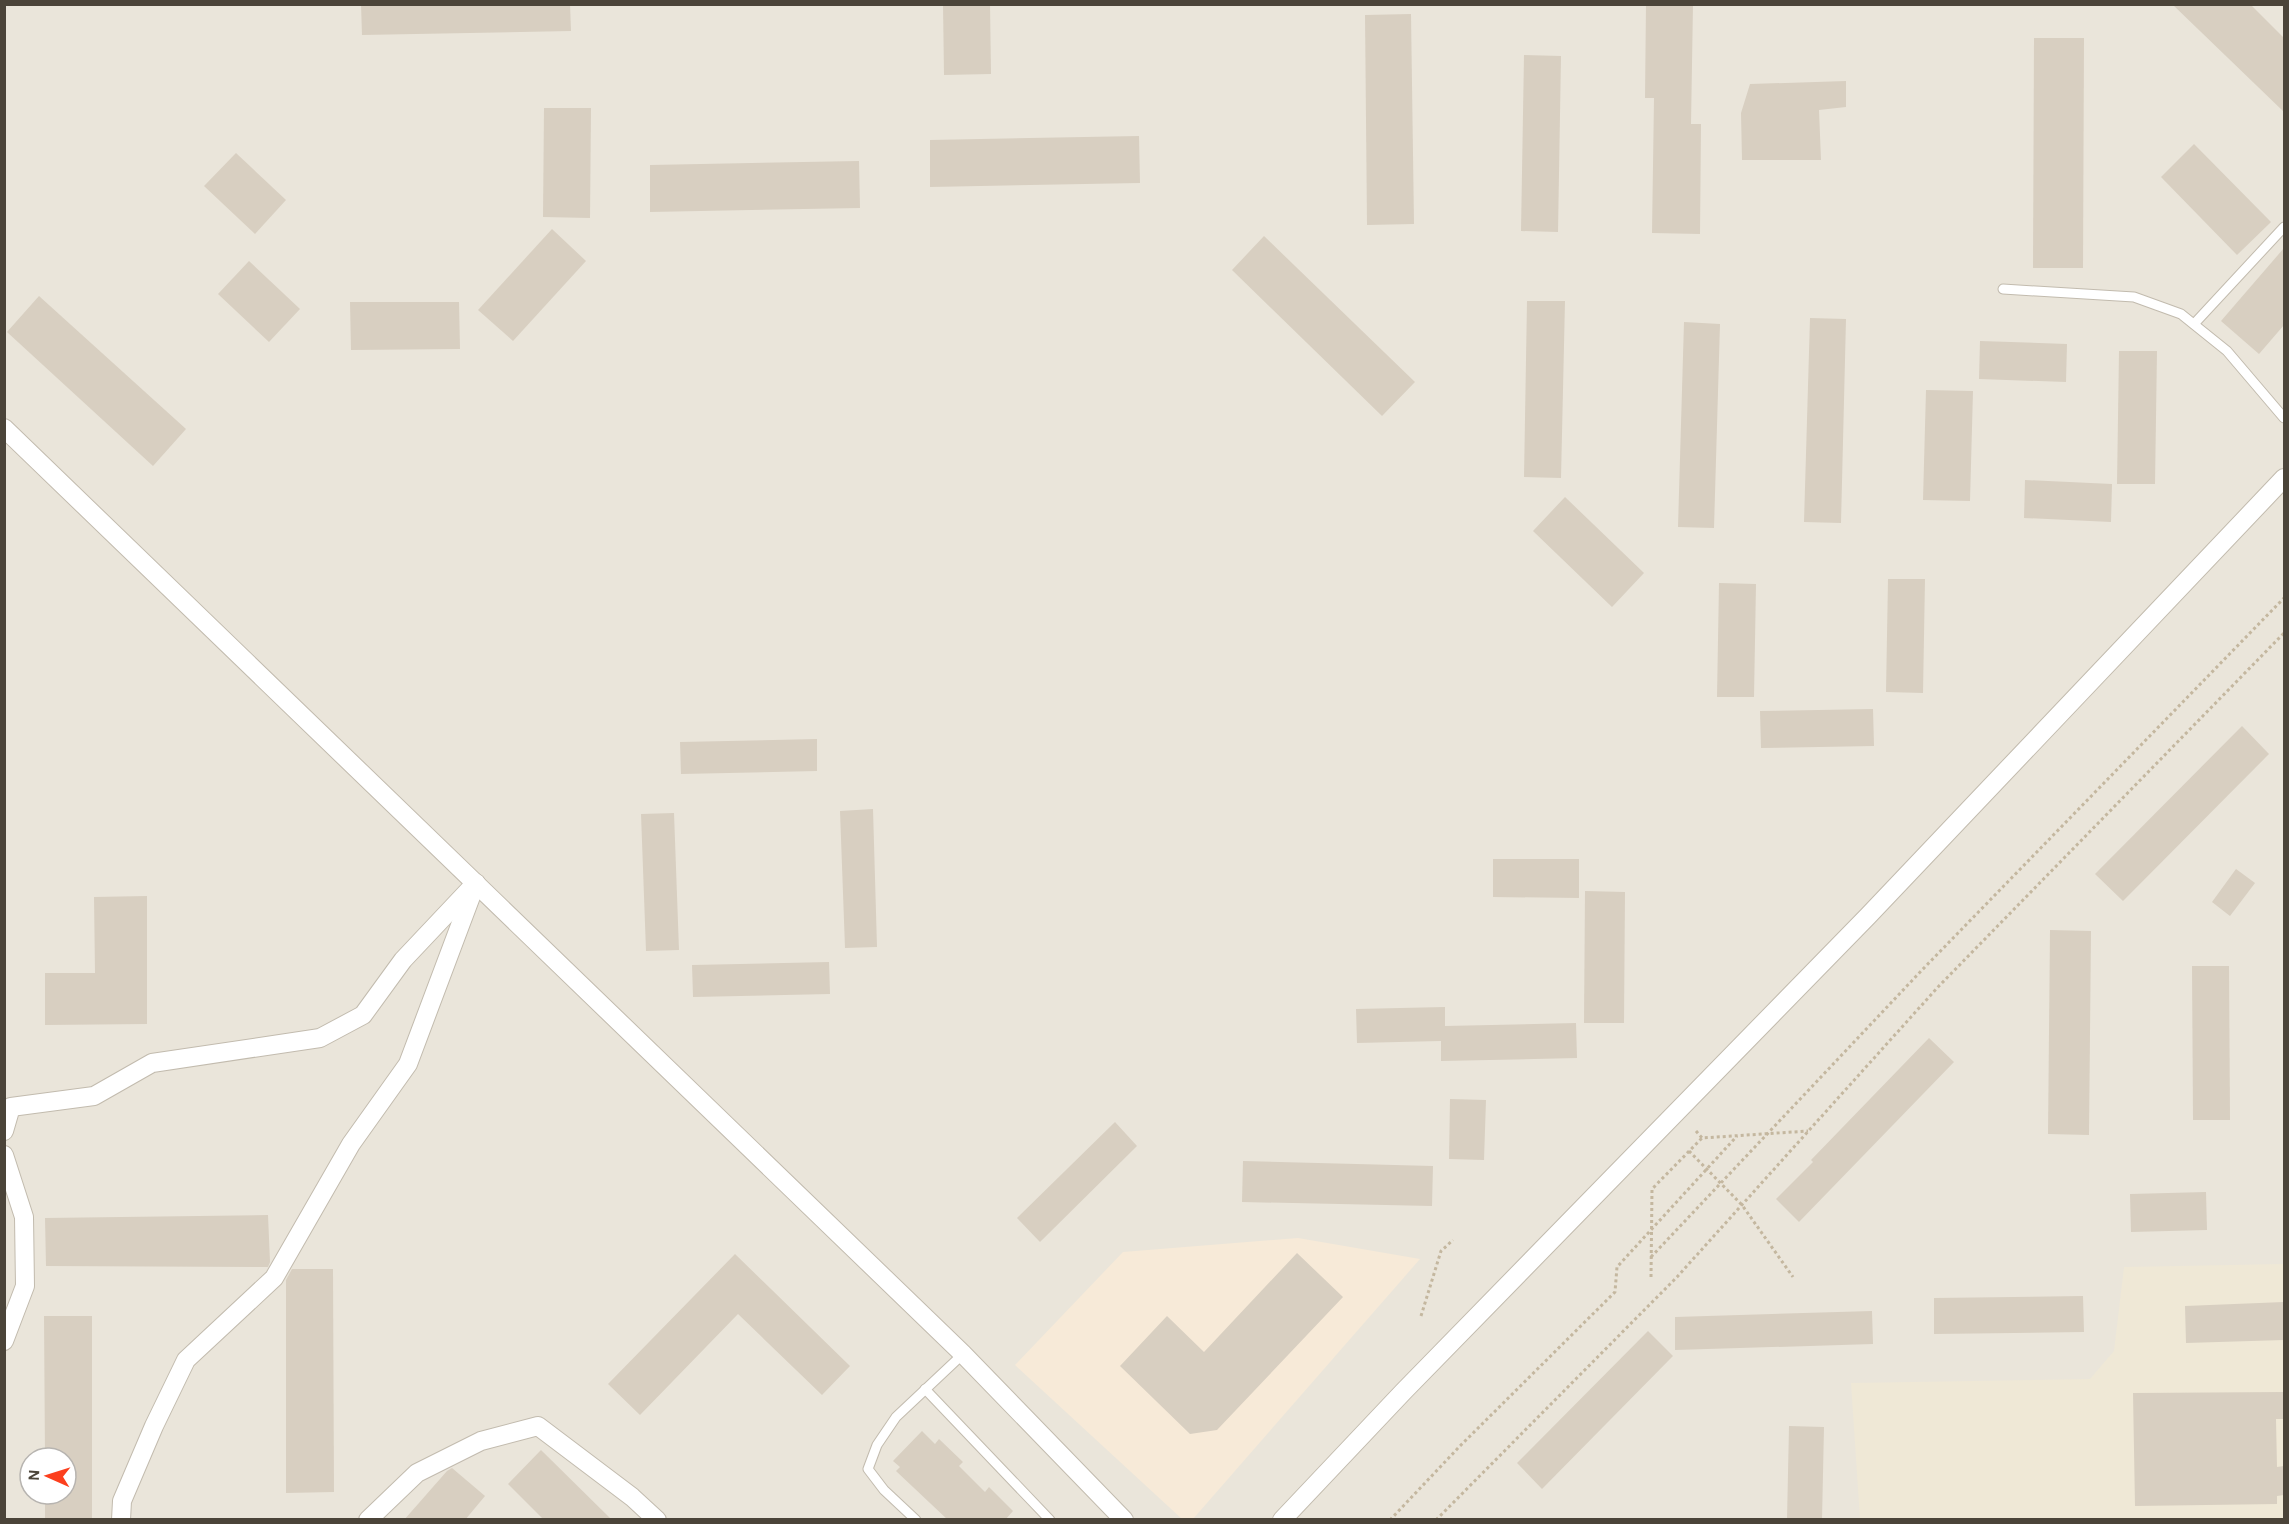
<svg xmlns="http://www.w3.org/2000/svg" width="2289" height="1524" viewBox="0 0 2289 1524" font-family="'Alegreya Sans',sans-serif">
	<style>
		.residential { fill: #eae5da; fill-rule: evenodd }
		.commercial { fill: #f7ead8 }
		.education { fill: #efe8d6 }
		.building { fill: #d8cfc1 }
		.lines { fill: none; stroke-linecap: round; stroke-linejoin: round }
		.service-casing { stroke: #c2bbae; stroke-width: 11 }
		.minor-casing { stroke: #c2bbae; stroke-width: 20 }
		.path { stroke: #c4b79f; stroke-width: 3; stroke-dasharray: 3 3; stroke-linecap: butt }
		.service { stroke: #fff; stroke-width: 9 }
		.minor { stroke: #fff; stroke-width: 18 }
	</style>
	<rect width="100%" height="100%" fill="#f6f3ec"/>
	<path class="residential" d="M5,5H2284V1519H5ZM30,1458H66V1494H30Z"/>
	<polygon class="commercial" points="1298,1238 1420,1259 1193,1519 1182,1519 1015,1365 1123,1252"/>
	<polygon class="education" points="2284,1264 2284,1519 1860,1519 1851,1383 2090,1379 2114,1351 2124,1267"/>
	<g class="building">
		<polygon points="361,4 570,4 571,31 362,35"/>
		<polygon points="943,4 990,4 991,74 944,75"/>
		<polygon points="1646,4 1693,4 1691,124 1701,124 1700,234 1652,233 1654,98 1645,98"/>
		<polygon points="2172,4 2250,4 2284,38 2284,112"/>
		<polygon points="1411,14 1414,224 1367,225 1365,15"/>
		<polygon points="2034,38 2084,38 2083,268 2033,268"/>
		<polygon points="1524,55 1561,56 1558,232 1521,231"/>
		<polygon points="1846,81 1846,107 1819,110 1821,160 1742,160 1741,113 1750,84"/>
		<polygon points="544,108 591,108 590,218 543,217"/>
		<polygon points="1139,136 1140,183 930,187 930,140"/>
		<polygon points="2194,144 2271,222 2237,255 2161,177"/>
		<polygon points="236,153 286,200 255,234 204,186"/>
		<polygon points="859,161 860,208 650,212 650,165"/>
		<polygon points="552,229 586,261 513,341 478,310"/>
		<polygon points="1264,236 1415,382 1382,416 1232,270"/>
		<polygon points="2284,248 2284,325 2259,354 2221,321"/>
		<polygon points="249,261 300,309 269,342 218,294"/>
		<polygon points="39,296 186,429 153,466 7,332"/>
		<polygon points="1527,301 1565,301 1561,478 1524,477"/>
		<polygon points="350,302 459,302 460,349 351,350"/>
		<polygon points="1810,318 1846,319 1841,523 1804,522"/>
		<polygon points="1684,322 1720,324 1714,528 1678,527"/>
		<polygon points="1980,341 2067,344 2066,382 1979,379"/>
		<polygon points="2119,351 2157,351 2155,484 2117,484"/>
		<polygon points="1926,390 1973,391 1970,501 1923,500"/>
		<polygon points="2025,480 2112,484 2111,522 2024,518"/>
		<polygon points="1565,497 1644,573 1612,607 1533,531"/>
		<polygon points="1888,579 1925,579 1923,693 1886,692"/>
		<polygon points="1719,583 1756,584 1754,697 1717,697"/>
		<polygon points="1873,709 1874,746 1761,748 1760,711"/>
		<polygon points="2242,726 2269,754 2123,901 2095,874"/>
		<polygon points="817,739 817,771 681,774 680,742"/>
		<polygon points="873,809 877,947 845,948 840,811"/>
		<polygon points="674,813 679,950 646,951 641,814"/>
		<polygon points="1493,859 1579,859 1579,898 1493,897"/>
		<polygon points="2236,869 2255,883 2230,916 2212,902"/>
		<polygon points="1585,891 1625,892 1624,1023 1584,1023"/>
		<polygon points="147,896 147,1024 45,1025 45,973 95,973 94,897"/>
		<polygon points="2050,930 2091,931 2089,1135 2048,1134"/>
		<polygon points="829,962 830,994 693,997 692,965"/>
		<polygon points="2192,966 2229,966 2230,1120 2193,1120"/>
		<polygon points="1445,1007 1445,1026 1576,1023 1577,1058 1441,1061 1441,1041 1357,1043 1356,1009"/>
		<polygon points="1929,1038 1954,1062 1799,1222 1776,1199 1813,1162 1811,1160"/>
		<polygon points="1450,1099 1486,1100 1484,1160 1449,1159"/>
		<polygon points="1115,1122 1137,1146 1040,1242 1017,1218"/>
		<polygon points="1243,1161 1433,1166 1432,1206 1242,1202"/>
		<polygon points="2206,1192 2207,1230 2131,1232 2130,1194"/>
		<polygon points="268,1215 270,1262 268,1267 46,1266 45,1218"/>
		<polygon points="1297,1253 1343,1297 1217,1430 1190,1434 1120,1366 1167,1316 1204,1352"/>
		<polygon points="735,1254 850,1366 822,1395 738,1314 640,1415 608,1384"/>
		<polygon points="292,1269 333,1269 334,1492 286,1493 286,1280"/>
		<polygon points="2083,1296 2084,1332 1934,1334 1934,1298"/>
		<polygon points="2284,1302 2284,1340 2186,1343 2185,1306"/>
		<polygon points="1872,1311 1873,1344 1675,1350 1675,1317"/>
		<polygon points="44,1316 92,1316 92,1520 45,1520 45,1494 66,1494 66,1458 45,1458"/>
		<polygon points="1648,1331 1673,1356 1542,1489 1517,1463"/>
		<polygon points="2284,1392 2284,1419 2276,1419 2277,1467 2284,1466 2284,1495 2277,1496 2277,1504 2135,1506 2133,1393"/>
		<polygon points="1789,1426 1824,1427 1822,1520 1787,1520"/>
		<polygon points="922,1431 935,1444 939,1439 963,1462 959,1466 985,1492 989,1487 1013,1511 1005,1520 948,1520 896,1471 900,1467 893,1461"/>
		<polygon points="541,1450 612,1520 544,1520 508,1484"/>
		<polygon points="452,1468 485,1496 465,1520 404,1520 447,1471"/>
	</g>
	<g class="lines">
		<defs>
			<g id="service">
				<polyline points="2003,289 2134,297 2181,314 2227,351 2284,418"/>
				<polyline points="2194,324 2284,227"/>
				<polyline points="925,1389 1050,1520"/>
				<polyline points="916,1520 884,1490 868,1469 877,1445 896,1417 963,1354"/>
			</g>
			<g id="minor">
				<polyline points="4,428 963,1354 1124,1520"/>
				<polyline points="4,1131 11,1107 94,1096 152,1063 320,1038 363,1015 403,960 470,889"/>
				<polyline points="4,1155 24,1217 25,1286 4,1341"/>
				<polyline points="121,1520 122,1501 154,1426 186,1360 274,1278 351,1144 408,1064 476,883"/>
				<polyline points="368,1520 417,1473 481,1441 538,1426 632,1497 657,1520"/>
				<polyline points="1282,1520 1403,1392 1868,916 2284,478"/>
			</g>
		</defs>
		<use href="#service" class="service-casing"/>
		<use href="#minor" class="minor-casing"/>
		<g class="path">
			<polyline points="1696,1131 1702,1138 1808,1131"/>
			<polyline points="1689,1151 1742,1205 1793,1277"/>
			<polyline points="1651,1257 1922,970 2284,598"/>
			<polyline points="1651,1277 1652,1189 1702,1138"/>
			<polyline points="1421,1316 1441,1251 1453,1240"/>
			<polyline points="1390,1520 1460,1446 1615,1292 1617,1267 1737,1136"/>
			<polyline points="1436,1520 1677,1277 1938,987 2284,633"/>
		</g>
		<use href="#service" class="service"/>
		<use href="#minor" class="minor"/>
	</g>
	<rect width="2289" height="1524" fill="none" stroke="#4b4439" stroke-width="12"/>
	<g transform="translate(48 1476) rotate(273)"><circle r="28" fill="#ffffff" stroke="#b7b4b0" stroke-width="1.5"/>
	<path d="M0-4.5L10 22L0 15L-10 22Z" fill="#fc3f1d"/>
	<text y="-9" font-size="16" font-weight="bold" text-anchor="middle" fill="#4b4439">N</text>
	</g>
</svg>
